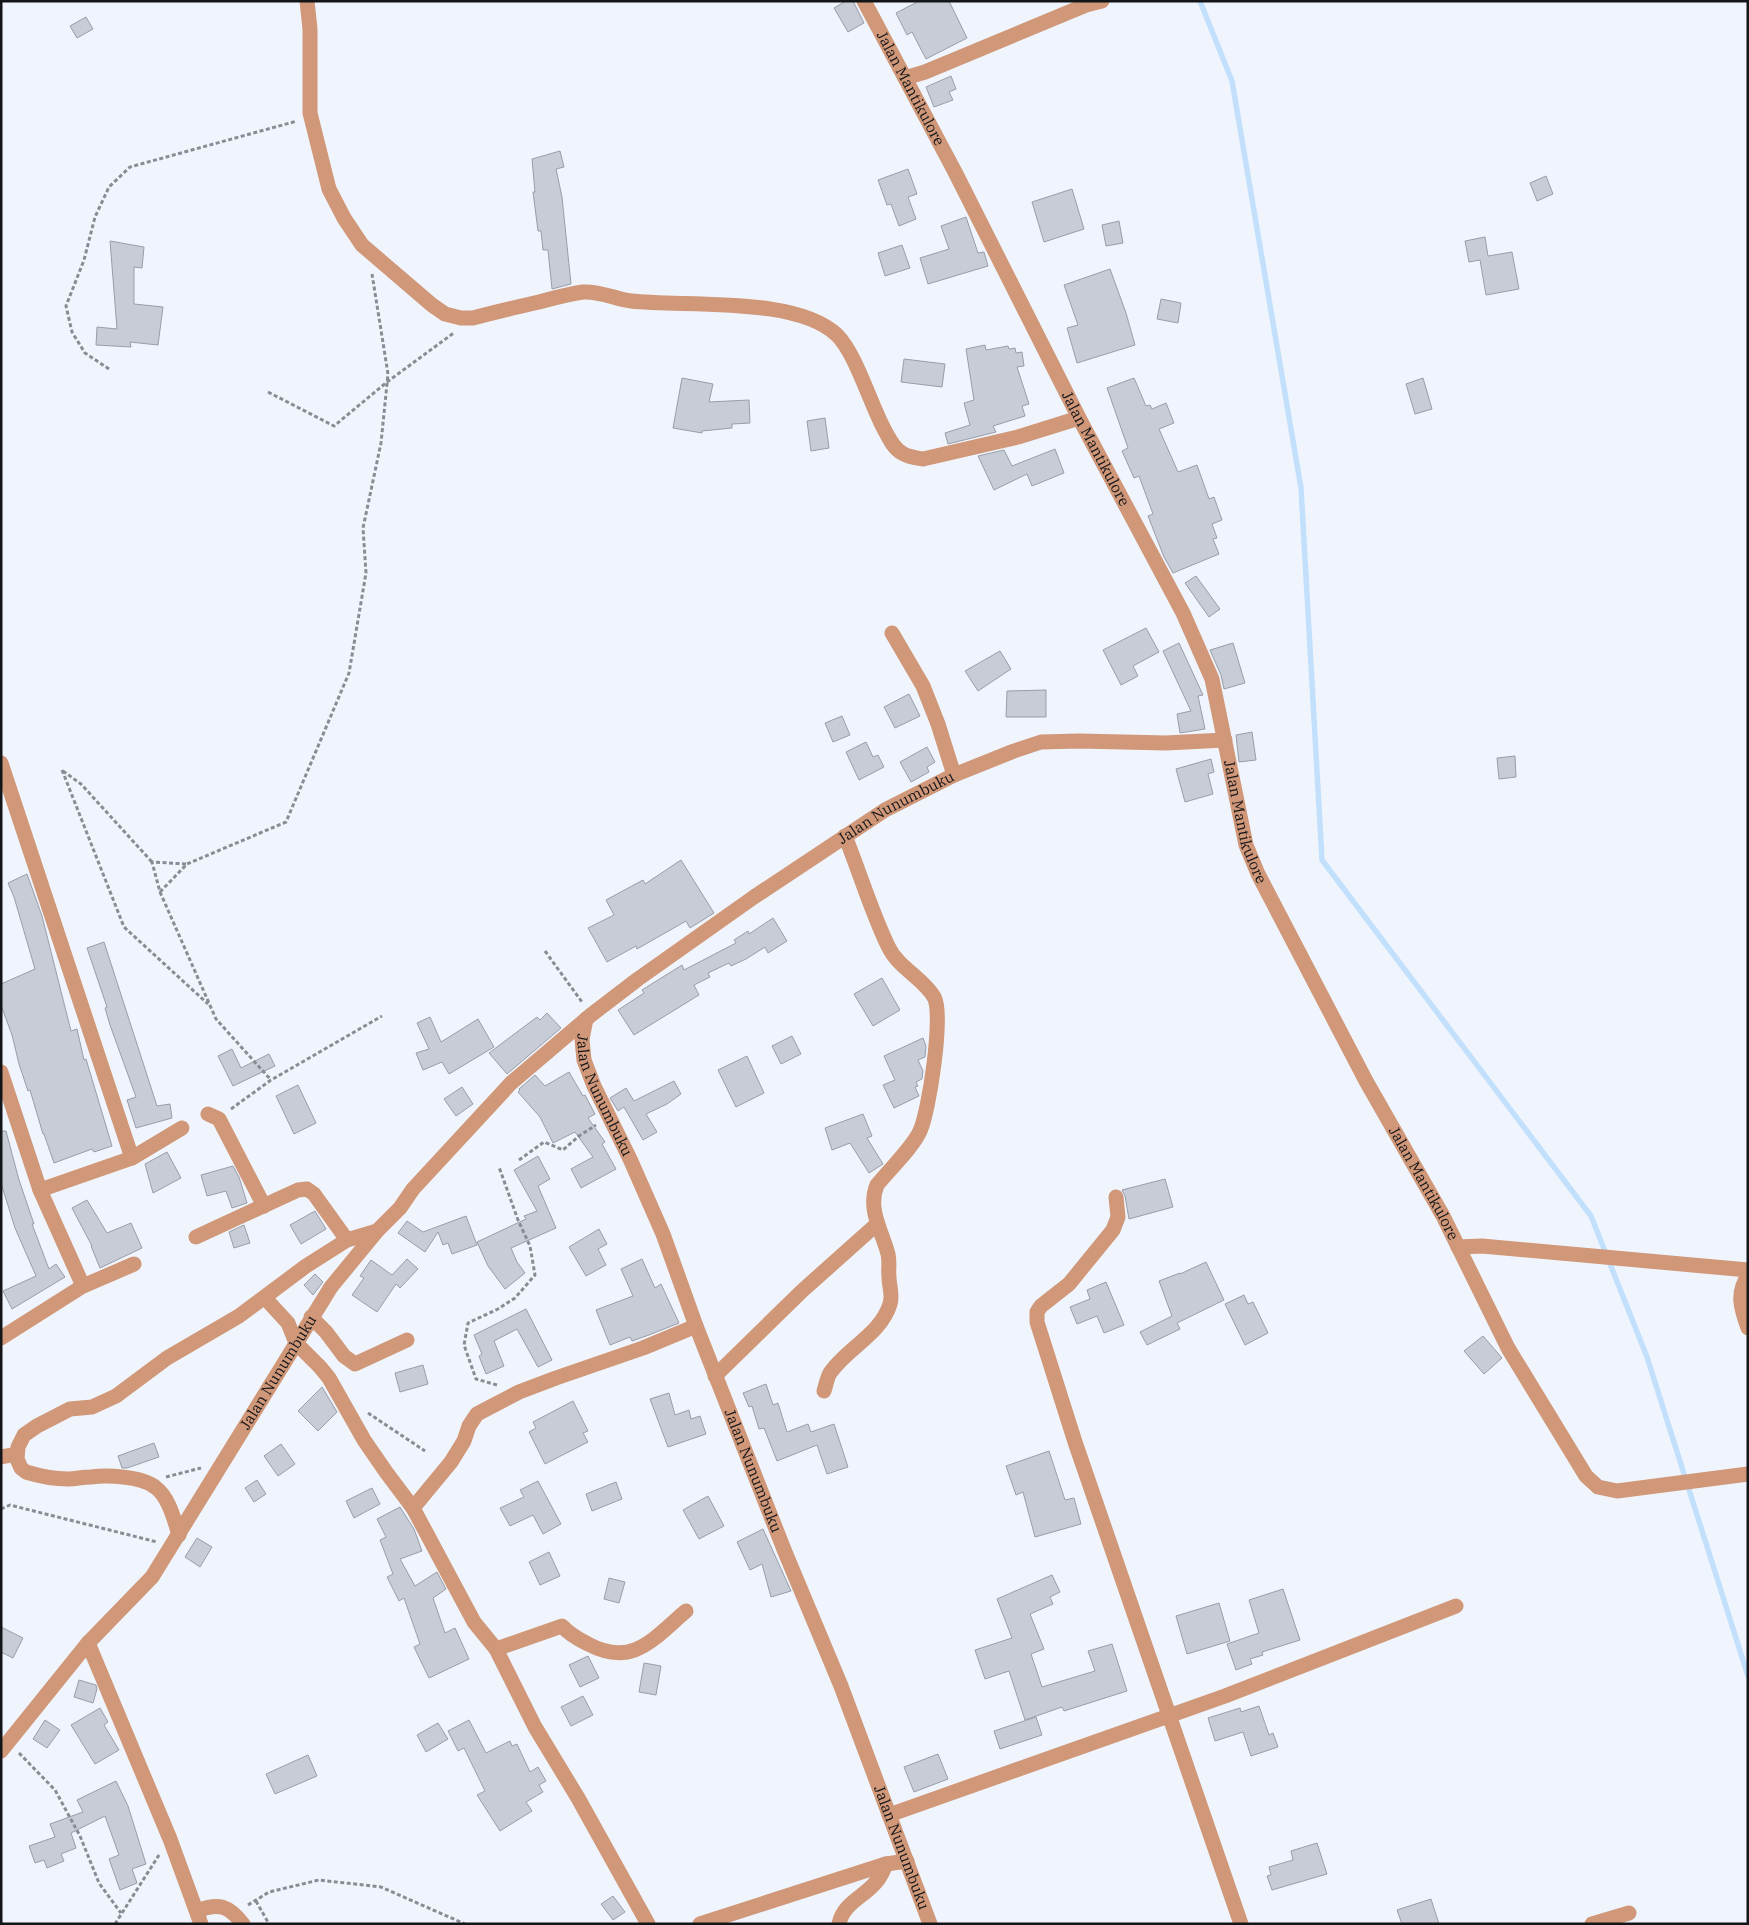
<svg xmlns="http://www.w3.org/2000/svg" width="1749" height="1925" viewBox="0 0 1749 1925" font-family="'IBM Plex Serif',serif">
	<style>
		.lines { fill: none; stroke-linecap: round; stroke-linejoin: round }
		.stream { stroke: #c2e0fb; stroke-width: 5.5 }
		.building { fill: #c7ccd7; stroke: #989da7 }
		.path { stroke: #898d93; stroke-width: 3; stroke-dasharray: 4 2.5; stroke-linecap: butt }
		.street { stroke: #d09778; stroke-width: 15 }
		.labels { text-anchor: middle; stroke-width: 5; stroke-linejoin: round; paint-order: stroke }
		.street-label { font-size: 15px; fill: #131519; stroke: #fff }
	</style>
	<rect width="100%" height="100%" fill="#f0f5fd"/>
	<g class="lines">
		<polyline class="stream" points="1200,1 1232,81 1301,488 1322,860 1591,1216 1647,1357 1748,1676"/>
	</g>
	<g class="building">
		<polygon points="846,1 853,1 864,23 848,32 834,8"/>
		<polygon points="919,1 949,1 967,38 926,59 912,32 907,35 896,13"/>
		<polygon points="86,17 93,29 77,38 70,26"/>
		<polygon points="951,76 956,89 949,92 953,100 934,107 926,87"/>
		<polygon points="560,151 564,167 556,169 562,197 571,284 552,289 548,250 543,250 541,231 538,231 533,192 535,192 532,159"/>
		<polygon points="908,169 917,194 908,197 916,219 899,226 891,204 887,205 878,180"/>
		<polygon points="1546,176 1553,194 1537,201 1530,183"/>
		<polygon points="1072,189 1084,229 1044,242 1032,202"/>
		<polygon points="966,217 978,253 984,252 988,266 928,284 920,258 949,249 941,226"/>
		<polygon points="1119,221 1123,243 1106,246 1102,225"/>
		<polygon points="1485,237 1488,256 1512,252 1519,289 1486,295 1480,260 1469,262 1465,241"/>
		<polygon points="110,241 144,247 142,268 134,267 134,304 163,307 158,345 130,342 131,347 96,345 97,327 117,329"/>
		<polygon points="902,245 910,268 885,276 878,253"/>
		<polygon points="1110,269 1126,313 1135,345 1077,363 1067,328 1078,325 1064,285"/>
		<polygon points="1161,299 1181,303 1178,323 1157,319"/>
		<polygon points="985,345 986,350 1008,346 1009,349 1015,348 1016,353 1022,352 1024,366 1017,367 1029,404 1022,406 1025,416 993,426 996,432 948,444 945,433 970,425 964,403 974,400 966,349"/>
		<polygon points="904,359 945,364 942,387 901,382"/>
		<polygon points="682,378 713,384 709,402 749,400 750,423 732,424 732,428 702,431 702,433 673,428"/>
		<polygon points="1134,378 1146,406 1150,405 1152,409 1166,403 1174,423 1159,429 1178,472 1197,465 1209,499 1214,497 1222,520 1212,524 1217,538 1213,539 1219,554 1173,573 1164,557 1148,516 1153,514 1139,476 1134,478 1122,451 1128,448 1107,388"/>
		<polygon points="1423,378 1432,409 1415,414 1406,384"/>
		<polygon points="825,418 829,448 811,451 807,421"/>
		<polygon points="1055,449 1064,473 1032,486 1027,474 994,490 978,456 1004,450 1012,466"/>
		<polygon points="1196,576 1220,609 1209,617 1185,583"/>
		<polygon points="1146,628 1159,652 1133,666 1138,676 1121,685 1103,650"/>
		<polygon points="1179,643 1203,695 1198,696 1205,729 1180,733 1177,714 1191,711 1163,651"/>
		<polygon points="1233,643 1245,683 1224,689 1221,675 1210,650"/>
		<polygon points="1000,651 1011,669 978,691 965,671"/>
		<polygon points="1046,690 1046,717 1006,717 1007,691"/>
		<polygon points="909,694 920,716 895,728 884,707"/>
		<polygon points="842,716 850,735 833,742 825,723"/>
		<polygon points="1252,732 1256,760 1239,762 1236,735"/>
		<polygon points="866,742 873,757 878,755 884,767 859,780 846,752"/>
		<polygon points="927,747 935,762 927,767 929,772 911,782 900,762"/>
		<polygon points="1515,756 1516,777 1499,779 1497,758"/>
		<polygon points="1211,759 1214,772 1208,774 1213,794 1185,802 1176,769"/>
		<polygon points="681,860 714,913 690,928 686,921 637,949 636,946 607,962 588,928 614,915 606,900 643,880 645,884"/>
		<polygon points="27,874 42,916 71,1031 77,1029 84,1060 86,1059 112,1146 94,1152 92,1149 54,1163 44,1134 43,1134 30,1090 28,1091 19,1064 12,1035 1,1005 1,984 35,969 14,897 8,883"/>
		<polygon points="773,918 787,941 768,953 765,947 746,959 731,966 729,963 708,973 710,977 694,985 699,995 634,1035 618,1010 644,993 642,990 682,965 684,970 736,943 734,940 748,931 749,934"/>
		<polygon points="104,942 157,1106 170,1104 172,1118 136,1128 127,1100 136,1097 110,1025 105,1008 107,1007 87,948"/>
		<polygon points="882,978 900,1010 873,1026 854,994"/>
		<polygon points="547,1013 561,1028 507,1074 489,1053 537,1017 540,1020"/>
		<polygon points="430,1017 441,1042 478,1019 494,1047 449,1074 442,1062 423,1070 416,1053 429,1049 417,1023"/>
		<polygon points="792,1036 801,1054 781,1064 772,1046"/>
		<polygon points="923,1038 926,1046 925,1057 918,1060 923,1071 922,1079 916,1082 918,1086 915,1087 919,1096 894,1108 883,1085 895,1080 884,1056"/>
		<polygon points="232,1049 241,1068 269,1054 275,1066 233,1086 218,1056"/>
		<polygon points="747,1056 764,1093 736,1107 718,1070"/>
		<polygon points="569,1072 583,1096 585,1095 595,1114 588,1118 605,1142 602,1144 616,1169 581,1188 571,1169 593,1157 575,1132 553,1143 540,1117 518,1092 520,1090 519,1089 535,1075 545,1086"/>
		<polygon points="674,1081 681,1094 667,1104 646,1114 657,1132 643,1140 624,1107 618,1111 610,1098 626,1088 634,1101"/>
		<polygon points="298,1085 316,1123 294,1134 276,1096"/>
		<polygon points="462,1087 473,1104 456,1116 444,1099"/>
		<polygon points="863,1114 872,1136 867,1138 883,1164 869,1173 850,1143 832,1150 825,1128"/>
		<polygon points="1,1131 6,1131 19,1180 34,1224 32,1224 49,1269 56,1264 65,1277 12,1309 3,1291 36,1276 15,1228 1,1183"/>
		<polygon points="167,1152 181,1178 153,1193 145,1164"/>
		<polygon points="538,1156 550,1179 538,1186 556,1228 511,1248 517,1262 525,1273 505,1289 488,1266 477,1242 526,1219 524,1216 537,1211 514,1170"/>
		<polygon points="233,1166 239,1177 247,1203 232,1208 226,1191 207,1196 201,1175"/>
		<polygon points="1165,1179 1173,1207 1129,1219 1125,1196 1122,1190"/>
		<polygon points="87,1200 107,1233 131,1223 142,1248 100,1268 91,1246 92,1246 72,1208"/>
		<polygon points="315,1211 326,1229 301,1244 290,1225"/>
		<polygon points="466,1216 477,1245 452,1254 448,1243 443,1245 438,1232 425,1252 398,1233 407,1221 423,1232"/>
		<polygon points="244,1225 250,1243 234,1248 229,1232"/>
		<polygon points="599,1229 607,1244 598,1249 606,1265 586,1276 569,1247"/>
		<polygon points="407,1259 418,1269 400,1288 396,1284 377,1312 352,1295 364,1278 360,1276 371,1260 392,1275"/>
		<polygon points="642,1259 655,1288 661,1284 679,1323 649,1335 632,1341 630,1337 610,1345 596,1310 633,1296 621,1269"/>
		<polygon points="1206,1262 1224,1300 1177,1323 1180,1329 1147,1345 1140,1332 1172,1316 1159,1281 1180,1273 1180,1274"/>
		<polygon points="315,1274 323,1282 313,1295 304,1285"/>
		<polygon points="1106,1282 1124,1325 1104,1333 1097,1316 1077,1324 1070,1307 1090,1299 1087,1290"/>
		<polygon points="1244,1295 1248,1304 1253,1302 1268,1333 1245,1345 1225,1304"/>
		<polygon points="526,1309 552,1360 538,1367 517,1329 494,1341 504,1366 486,1374 479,1356 482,1354 474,1335"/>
		<polygon points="1483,1336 1502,1358 1484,1374 1464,1351"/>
		<polygon points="423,1365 428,1384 400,1392 395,1373"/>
		<polygon points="766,1384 773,1405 778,1403 787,1432 808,1424 811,1432 834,1424 848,1467 827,1474 817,1445 777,1461 764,1428 759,1429 752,1406 749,1407 743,1393"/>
		<polygon points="322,1387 337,1412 318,1431 298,1411"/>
		<polygon points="669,1393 675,1415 689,1410 691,1419 700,1416 706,1434 668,1447 650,1399"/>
		<polygon points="573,1401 588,1431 583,1433 588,1442 545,1464 529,1432 536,1428 533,1422"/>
		<polygon points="154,1443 159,1457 127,1468 122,1468 118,1456"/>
		<polygon points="281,1444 295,1464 278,1476 264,1456"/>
		<polygon points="1049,1451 1065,1500 1074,1498 1081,1524 1035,1537 1023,1492 1016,1495 1006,1466"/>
		<polygon points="257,1480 266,1494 254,1502 245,1488"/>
		<polygon points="538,1481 561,1524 543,1534 533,1515 510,1526 500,1508 524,1497 520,1490"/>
		<polygon points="616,1482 622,1499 592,1511 586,1494"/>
		<polygon points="372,1488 380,1504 354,1518 346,1501"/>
		<polygon points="708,1496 724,1526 699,1539 683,1510"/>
		<polygon points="400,1507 414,1529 422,1551 400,1559 415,1586 437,1572 446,1589 433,1598 445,1633 455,1628 469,1659 429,1678 414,1647 420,1644 404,1598 399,1601 387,1577 393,1574 380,1540 386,1537 377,1519"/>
		<polygon points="763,1529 791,1591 771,1597 762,1564 750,1570 737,1542"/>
		<polygon points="197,1538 212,1547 200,1567 185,1557"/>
		<polygon points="549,1552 560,1576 540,1585 529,1562"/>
		<polygon points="1052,1575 1060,1592 1050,1597 1053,1604 1030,1614 1044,1649 1031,1654 1042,1687 1095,1671 1088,1651 1112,1644 1127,1691 1064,1711 1062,1707 1025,1720 1009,1671 985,1679 975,1650 1012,1638 997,1599"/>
		<polygon points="609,1578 625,1582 619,1603 604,1599"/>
		<polygon points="1283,1589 1300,1640 1262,1652 1263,1655 1250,1659 1252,1664 1236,1670 1227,1644 1259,1633 1249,1600"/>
		<polygon points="1219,1603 1230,1641 1187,1654 1176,1616"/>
		<polygon points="1,1627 23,1638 13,1658 1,1652"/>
		<polygon points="588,1656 599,1678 580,1687 569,1665"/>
		<polygon points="644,1663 661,1666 656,1695 639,1692"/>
		<polygon points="79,1680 96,1685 97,1689 93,1703 74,1697"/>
		<polygon points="583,1696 593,1715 571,1726 561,1707"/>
		<polygon points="1259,1706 1269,1735 1273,1733 1278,1747 1251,1756 1243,1732 1215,1741 1208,1718 1240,1708 1241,1712"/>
		<polygon points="100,1708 108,1722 104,1725 119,1750 95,1764 71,1725"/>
		<polygon points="1036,1717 1042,1735 1000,1749 994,1731"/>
		<polygon points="45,1720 60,1730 47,1748 33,1739"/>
		<polygon points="469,1720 486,1753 510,1741 512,1746 517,1744 530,1772 538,1767 546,1781 539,1785 543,1792 526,1802 532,1811 500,1831 477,1795 485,1791 464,1748 458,1751 448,1731"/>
		<polygon points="438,1723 448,1739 426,1752 417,1735"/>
		<polygon points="938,1754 948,1779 914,1792 904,1767"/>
		<polygon points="308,1755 317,1776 275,1794 266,1774"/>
		<polygon points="116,1781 128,1806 146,1864 132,1869 137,1883 120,1890 109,1859 119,1855 105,1816 71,1833 76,1848 61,1854 64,1861 47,1868 44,1860 35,1863 29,1846 55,1837 50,1824 83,1812 77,1800"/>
		<polygon points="1317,1843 1327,1874 1272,1890 1267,1876 1271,1875 1269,1867 1293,1860 1291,1851"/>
		<polygon points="613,1896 625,1912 613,1920 601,1904"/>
		<polygon points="1431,1899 1439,1924 1402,1924 1397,1910"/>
	</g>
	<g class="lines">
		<g class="path">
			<polyline points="109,369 85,353 72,332 66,306 84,260 95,217 109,187 130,167 297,121"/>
			<polyline points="268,392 334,426 387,382 455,332"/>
			<polyline points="62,770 124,927 208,1004"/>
			<polyline points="63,771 81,784 152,862"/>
			<polyline points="186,864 152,862 160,892 216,1019 271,1080"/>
			<polyline points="160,892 187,864 286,822 349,673 366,573 363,528 381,443 388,374 372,274"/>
			<polyline points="545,951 582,1002"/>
			<polyline points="231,1109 271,1080 382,1016"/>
			<polyline points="519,1160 544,1142 563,1150 579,1136 596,1125"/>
			<polyline points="497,1385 476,1379 464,1345 468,1323 498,1309 515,1298 535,1275 530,1246 518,1220 499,1167"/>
			<polyline points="368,1413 425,1451"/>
			<polyline points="166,1477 201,1468"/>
			<polyline points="1,1509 10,1505 157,1542"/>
			<polyline points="19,1753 55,1790 80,1836 99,1883 121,1913"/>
			<polyline points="256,1901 269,1924"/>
			<polyline points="248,1905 269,1892 319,1880 381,1887 465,1924"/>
			<polyline points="115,1924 159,1855"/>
		</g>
		<g class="street">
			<path d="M307,1L310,29V113L329,189L344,218L362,245L432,305L445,314L461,318H473C495,312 517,307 539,302C554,298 568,294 583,292C601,291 615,299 631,301C686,307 796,296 837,335C856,354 870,403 884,429C889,438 893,448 902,453C908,457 916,458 923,459L1018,437L1079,418"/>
			<path id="s1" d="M864,1L955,172L1079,418L1183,613L1212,679L1246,845L1258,874L1366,1081L1443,1216L1508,1348L1586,1476L1598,1487L1617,1491L1748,1474"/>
			<polyline points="905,78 925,72 1086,5 1102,1"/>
			<polyline points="892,633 923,686 938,724 954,775"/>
			<polyline points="1,763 132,1158"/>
			<path id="s2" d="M586,1019L582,1039L583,1050L584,1060L594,1086L630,1159L663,1234L696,1326L785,1552L841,1686L930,1924"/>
			<polyline points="1,1072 40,1190 83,1286"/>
			<polyline points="208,1114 219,1119 264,1206"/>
			<polyline points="40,1190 132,1158 182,1128"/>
			<polyline points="1116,1197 1118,1217 1113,1230 1069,1284 1041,1306 1037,1312 1037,1322 1075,1442 1241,1924"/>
			<polyline points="196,1237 298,1190 307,1189 314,1194 347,1240"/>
			<polyline points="1458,1247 1482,1246 1748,1270"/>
			<path d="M1748,1276C1736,1293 1741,1309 1748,1328"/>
			<polyline points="265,1298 288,1323 296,1343 320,1367 329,1378 364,1440 386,1472 413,1508 474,1622 496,1649 535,1727 578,1798 648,1924"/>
			<polyline points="311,1317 326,1332 344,1356 355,1364 407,1340"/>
			<polyline points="1,1338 83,1286 134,1264"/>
			<polyline points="715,1376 802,1291 877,1224"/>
			<path d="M824,1391C826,1385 827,1378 830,1373C847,1348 881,1334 890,1304C893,1295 889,1286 889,1277C888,1270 890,1262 888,1254C882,1231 867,1209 877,1185C889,1170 913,1147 920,1131C929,1112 944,1013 934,997C922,977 898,968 888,946C871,911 860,873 845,836"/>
			<polyline points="1,1457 17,1454"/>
			<polyline points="413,1508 451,1462 464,1441 469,1426 477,1414 519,1392 556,1378 643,1348 696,1326"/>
			<path d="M179,1535C174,1519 169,1497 155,1487C141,1476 107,1475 91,1477C83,1477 75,1479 68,1479C54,1479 39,1476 26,1472L21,1468L17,1459L18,1447L24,1435L37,1426L70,1409L92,1407L116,1396L167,1358L239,1316L306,1266L347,1240L377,1231"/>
			<polyline points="88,1643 170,1839 201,1924"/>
			<path d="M496,1649L562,1626C569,1634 578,1639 588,1644C633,1668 654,1638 686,1611"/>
			<path id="s3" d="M1,1751L88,1643L152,1577L331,1287L377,1231L400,1208L413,1189L511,1083L591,1015L638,979L754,897L885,810L954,775L1014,751L1041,742L1079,741L1166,743L1225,740"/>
			<polyline points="889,1815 1225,1696 1456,1606"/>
			<path d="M197,1911C219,1902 229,1906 243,1924"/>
			<polyline points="700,1924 886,1864 907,1861"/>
			<path d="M839,1924C843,1903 864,1897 876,1882C881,1877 883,1871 886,1864"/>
			<polyline points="1592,1924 1629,1913"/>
		</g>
	</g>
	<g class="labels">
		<g class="street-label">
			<text dy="5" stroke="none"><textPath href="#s1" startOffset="99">Jalan Mantikulore</textPath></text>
			<text dy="5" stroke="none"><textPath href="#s1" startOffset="504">Jalan Mantikulore</textPath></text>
			<text dy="5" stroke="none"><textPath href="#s3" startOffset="1318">Jalan Nunumbuku</textPath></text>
			<text dy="5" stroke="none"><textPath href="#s1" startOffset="909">Jalan Mantikulore</textPath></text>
			<text dy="5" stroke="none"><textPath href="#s2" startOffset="81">Jalan Nunumbuku</textPath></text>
			<text dy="5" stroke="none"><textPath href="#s1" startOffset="1314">Jalan Mantikulore</textPath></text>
			<text dy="5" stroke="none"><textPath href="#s3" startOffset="471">Jalan Nunumbuku</textPath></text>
			<text dy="5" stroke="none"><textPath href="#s2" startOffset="486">Jalan Nunumbuku</textPath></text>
			<text dy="5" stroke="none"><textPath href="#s2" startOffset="891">Jalan Nunumbuku</textPath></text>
		</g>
	</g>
	<rect width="1749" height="1925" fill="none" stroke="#131519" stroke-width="5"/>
</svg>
